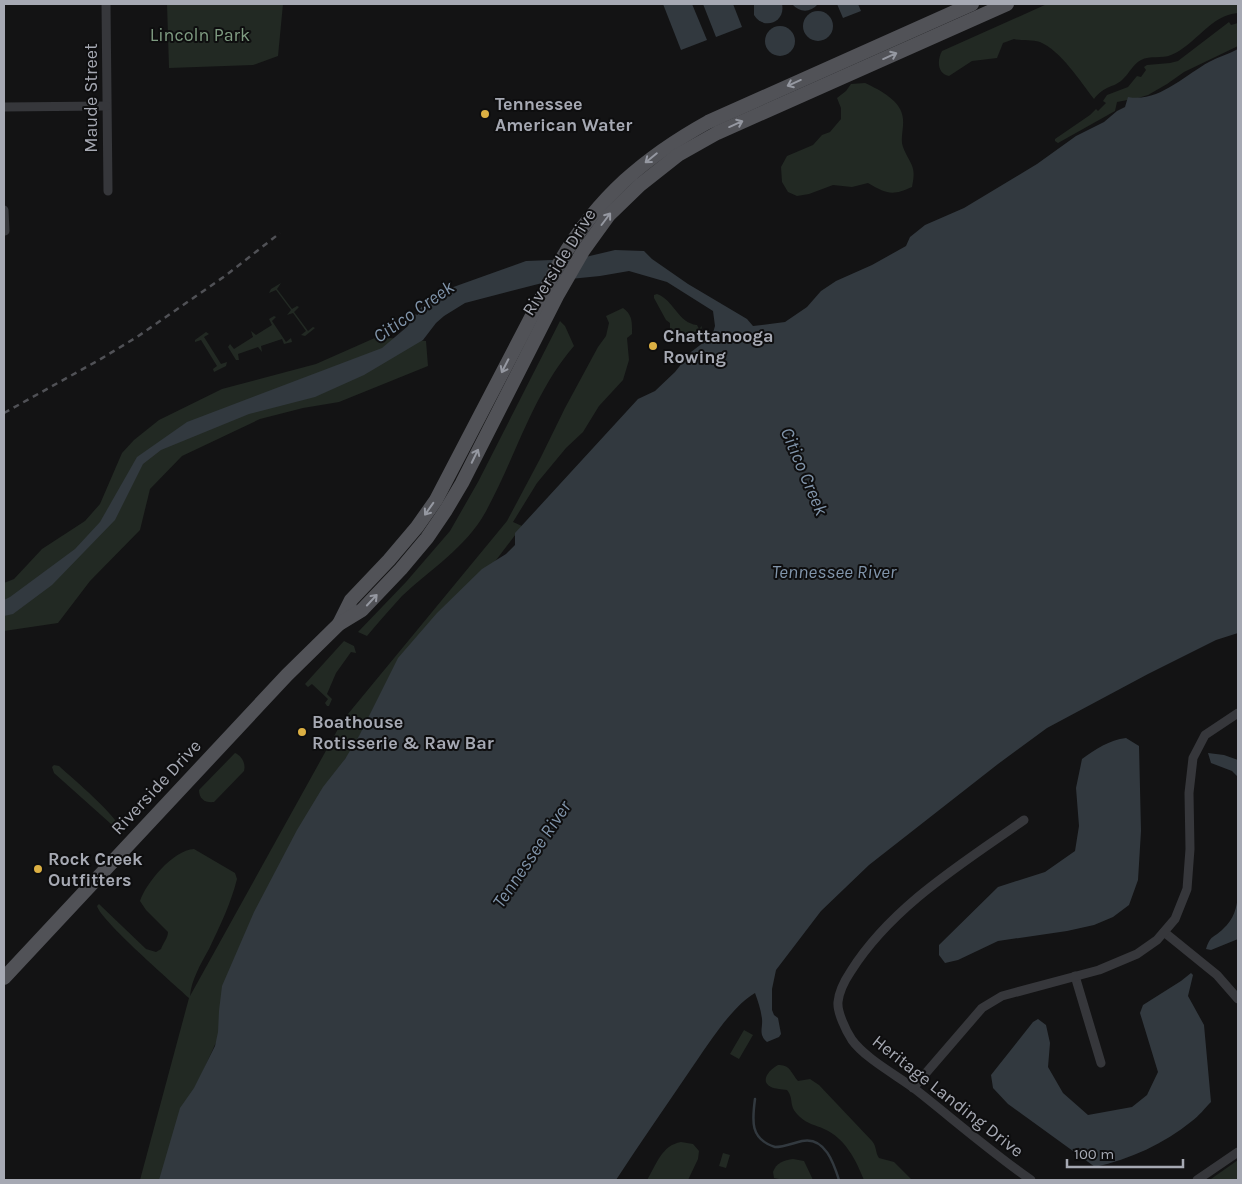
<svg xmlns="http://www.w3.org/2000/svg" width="1242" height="1184" viewBox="0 0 1242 1184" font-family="Karla,sans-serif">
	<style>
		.green { fill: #222923 }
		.water { fill: #32393f }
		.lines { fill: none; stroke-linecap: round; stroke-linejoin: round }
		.stream { stroke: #32393f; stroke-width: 2.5 }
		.minor { stroke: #36373b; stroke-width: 9 }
		.primary { stroke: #515257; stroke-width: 14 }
		.rail { stroke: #505156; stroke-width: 2.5; stroke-dasharray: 6 5; stroke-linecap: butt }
		.oneway { stroke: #9598a1 }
		.poi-dot { fill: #dcb043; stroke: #0e0e0f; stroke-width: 2 }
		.labels { text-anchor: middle; stroke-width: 4; stroke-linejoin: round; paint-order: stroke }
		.park-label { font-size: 18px; fill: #7f9c82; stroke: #0e0e0f }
		.street-label { font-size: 18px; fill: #a6a9b3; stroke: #0e0e0f }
		.poi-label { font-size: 18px; font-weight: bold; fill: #a6a9b3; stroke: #0e0e0f; text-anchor: start }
		.water-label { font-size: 19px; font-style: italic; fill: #8195ab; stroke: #0e0e0f }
	</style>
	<rect width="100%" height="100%" fill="#131314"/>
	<g class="green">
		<polygon points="167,4 283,4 278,56 253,65 169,68"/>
		<path d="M1047,4H1238V13C1210,15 1196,45 1171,55C1162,59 1150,55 1141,60C1133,64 1129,74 1122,80C1113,88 1105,85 1094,99C1080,81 1061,51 1040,42C1032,39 1022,41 1014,39L1003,43L997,58L972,61L949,76C937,74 937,60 942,51Z"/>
		<polygon points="1229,22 1231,25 1238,23 1238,46 1184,72 1167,84 1148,95 1138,98 1117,102 1115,111 1058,143 1055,141 1055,139 1090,115 1096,109 1098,111 1106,103 1103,101 1107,95 1128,87 1137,76 1141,77 1146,70 1144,67 1147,65 1170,63 1178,61"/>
		<path d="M865,83C880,90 902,101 903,119C904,128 900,139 903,147C910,165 917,165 912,187C892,196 887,194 868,183L852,187L833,185L809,194L797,196L788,192L782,182L781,167L787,156L813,145L822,135L830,132L841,119V108L837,98L846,91L851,84Z"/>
		<polygon points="281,283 277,289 292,309 297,306 299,307 294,312 308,331 313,327 315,328 305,336 301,335 306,331 293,313 287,315 291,310 276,290 269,293 271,289"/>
		<path d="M657,294C674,300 678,323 697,325L699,329L702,326L701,331C690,334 683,344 670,342V323L666,320L654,298V295Z"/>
		<path d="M623,308C633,315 632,323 632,334L627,338L629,360L623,380L599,406L583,432L566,448L537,483L513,522L522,526L345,759L203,1071L175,1180H140L189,998C173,983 101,921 97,906L99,904L146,949L156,952L161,949C163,943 168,938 168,932L146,910L140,901C146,883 173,850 194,849L235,873L237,879C231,903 220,926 209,949C201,963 191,981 190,996L343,720L507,521L541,457L565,408L598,347L606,336L609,323L606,316Z"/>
		<polygon points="274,316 276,317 272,321 286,342 291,338 292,342 284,344 282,339 261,346 262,352 258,347 238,354 239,360 236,360 228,347 230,344 234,349 253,337 251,331 256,335 272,325 269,319"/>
		<path d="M560,321L565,326L574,346C533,393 515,459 485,513C466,547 430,570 402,596C390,609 378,623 367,636L358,632L406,582L450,531L478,482Z"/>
		<polygon points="206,332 209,334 204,337 221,364 227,362 226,366 214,372 213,369 217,366 201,340 195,342 195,340"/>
		<polygon points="377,337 426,341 428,366 339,402 303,408 260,419 182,456 150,489 140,530 90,581 58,623 4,631 4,583 14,579 42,549 85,521 100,504 122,453 134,440 159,420 222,389 316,364"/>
		<polygon points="344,641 354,646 356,653 351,652 336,673 327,694 332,699 329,706 327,706 325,703 328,699 312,684 308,687 305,684"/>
		<path d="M235,753C242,756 246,764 244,771L214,802C205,803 199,799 199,790Z"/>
		<path d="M54,765L59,766C73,779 118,816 122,832H120L54,773L52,767Z"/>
		<polygon points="744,1030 753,1035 739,1059 730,1054"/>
		<path d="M778,1065C790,1064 791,1073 798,1081L810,1079L819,1085L872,1141C877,1147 875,1152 879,1158L894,1162L912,1180H864C856,1160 845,1138 824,1129C816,1125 807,1124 800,1117C787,1105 795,1100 787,1090C782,1089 775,1089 771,1087C759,1081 770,1069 778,1065Z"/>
		<path d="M681,1142L693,1144L699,1151L698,1159L688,1180H647C656,1165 662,1145 681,1142Z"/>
		<polygon points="723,1153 730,1155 726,1168 719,1166"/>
		<path d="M793,1159L804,1161L813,1180H784L774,1178L773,1172C776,1163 784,1160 793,1159Z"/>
		<polygon points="1238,1160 1238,1180 1210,1180 1211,1179"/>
	</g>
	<g class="water">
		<polygon points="663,4 692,4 707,40 681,50"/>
		<polygon points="703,4 733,4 742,27 716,37"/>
		<path d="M754,4H782C786,22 764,31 754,15Z"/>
		<path d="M792,4H818C810,13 800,13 792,4Z"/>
		<polygon points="837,4 858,4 861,11 843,18"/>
		<circle cx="818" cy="26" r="15"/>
		<circle cx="780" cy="41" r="15"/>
		<path d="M1238,49V633L1216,640L1148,674L1047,728L998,764L869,865L821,911L776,970L772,989V1010L774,1015L778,1018L781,1034L779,1037L767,1042C758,1034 763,1029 762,1019C761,1010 758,1001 755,993C731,1007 707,1046 691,1069C666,1106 640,1143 616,1180H159L180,1108L194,1088L215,1046L218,1032L219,1011L222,986L254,912L297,830L323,787L345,759L359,736L398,658L437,613L482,569L506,554L515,545V533L638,399L655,391L675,372L691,352L712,336L715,326L713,311L667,282L629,271L600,276L550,281L465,303L444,316L436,323L423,340L364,375L315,397L249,414L161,450L143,464L115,520L52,585L13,614L4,616V600L10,597L75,549L100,522L137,457L187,422L382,348L408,326L414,314L418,315L419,310L429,298L445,290L526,261L577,259L615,250L644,251L652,259L688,284L747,319L753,326L785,322L807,307L821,291L836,281L872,265L906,246L910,237L925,225L964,208L1037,164L1076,136L1104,122L1117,111L1125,107L1128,97C1158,103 1185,75 1209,62C1218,57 1229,54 1238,49Z"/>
		<path d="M1126,738L1139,746L1141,831L1138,880L1129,905L1113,917L1094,925L1067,931L998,941L958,960L945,963L939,955V945L998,887L1045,872L1075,851L1079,826L1076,788L1082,759C1096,749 1109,740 1126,738Z"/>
		<polygon points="1208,753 1224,755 1238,760 1238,777 1232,771 1211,763"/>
		<path d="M1238,894V939L1211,950L1206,949C1211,934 1213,939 1223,929C1234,919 1237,908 1238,894Z"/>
		<path d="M1191,973L1193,975L1188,996L1204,1025L1211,1102C1205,1108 1199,1116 1192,1121C1164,1144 1130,1159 1095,1167L1008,1104L993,1088L991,1075L1033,1022L1038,1019L1046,1025L1050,1043L1048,1067L1063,1093L1088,1115L1132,1107L1147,1095L1158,1072L1140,1013L1143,1005L1181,981Z"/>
	</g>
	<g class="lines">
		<path class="stream" d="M755,1099C752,1121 750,1139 775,1147C784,1147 793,1143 802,1141C825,1136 834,1164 839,1180"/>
		<g class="minor">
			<polyline points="106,4 108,191"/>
			<polyline points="4,107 106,106"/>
			<polyline points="4,210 5,231"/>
			<path d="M1024,820C963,863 892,906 851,971C845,980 839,990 838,1002C837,1012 846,1031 852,1040C865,1058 896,1075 915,1089C953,1119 991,1152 1031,1180"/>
			<polyline points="1164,932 1217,975 1238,999"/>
			<polyline points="1075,976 1101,1063"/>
			<polyline points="913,1088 982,1008 1002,996 1099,970 1137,954 1157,940 1175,919 1187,889 1190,849 1189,793 1193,758 1205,735 1238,713"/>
			<polyline points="1197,1180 1238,1152"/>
		</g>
		<g class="primary">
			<path d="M339,624L351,600L389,560L417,527L436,500L561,260C598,197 645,157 708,122L972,4"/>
			<polyline points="4,978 287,675 339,624 362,610 401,569 427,538 446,510 462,483 557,296 583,251 609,215 640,185 678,155 717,133 1007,4"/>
		</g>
		<polyline class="rail" points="4,413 99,360 137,337 225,276 280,233"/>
	</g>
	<defs><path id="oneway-shaft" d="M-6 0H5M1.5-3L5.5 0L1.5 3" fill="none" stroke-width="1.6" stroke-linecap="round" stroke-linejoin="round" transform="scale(1.25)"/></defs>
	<g class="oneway">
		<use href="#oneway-shaft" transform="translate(890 56) rotate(-24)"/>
		<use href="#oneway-shaft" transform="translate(794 83) rotate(156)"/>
		<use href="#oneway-shaft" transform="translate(736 124) rotate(-24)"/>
		<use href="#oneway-shaft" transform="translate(651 158) rotate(141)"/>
		<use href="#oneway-shaft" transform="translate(606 219) rotate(-53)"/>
		<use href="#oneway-shaft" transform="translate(505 366) rotate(117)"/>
		<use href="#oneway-shaft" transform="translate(475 456) rotate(-64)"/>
		<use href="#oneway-shaft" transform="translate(429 509) rotate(125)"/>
		<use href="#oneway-shaft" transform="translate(372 600) rotate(-47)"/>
	</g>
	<g class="poi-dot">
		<circle cx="485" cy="114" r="5"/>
		<circle cx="653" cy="346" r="5"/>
		<circle cx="302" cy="732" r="5"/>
		<circle cx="38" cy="869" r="5"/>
	</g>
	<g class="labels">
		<g class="park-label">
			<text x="200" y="41">Lincoln Park</text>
		</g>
		<g class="street-label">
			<text transform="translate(91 98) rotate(-90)" y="6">Maude Street</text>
			<text transform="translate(559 262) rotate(-58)" y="6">Riverside Drive</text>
			<text transform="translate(156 787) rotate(-47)" y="6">Riverside Drive</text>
			<text transform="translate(948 1096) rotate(38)" y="6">Heritage Landing Drive</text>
		</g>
		<g class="poi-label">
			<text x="495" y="110">Tennessee<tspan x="495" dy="21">American Water</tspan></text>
			<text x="663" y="342">Chattanooga<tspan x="663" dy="21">Rowing</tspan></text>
			<text x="312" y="728">Boathouse<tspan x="312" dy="21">Rotisserie &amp; Raw Bar</tspan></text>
			<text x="48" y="865">Rock Creek<tspan x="48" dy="21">Outfitters</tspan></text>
		</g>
		<g class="water-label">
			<text transform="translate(413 311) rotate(-35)" y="7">Citico Creek</text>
			<text transform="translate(805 471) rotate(67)" y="7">Citico Creek</text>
			<text x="834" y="578">Tennessee River</text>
			<text transform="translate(531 854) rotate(-56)" y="7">Tennessee River</text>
		</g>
	</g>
	<rect width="1242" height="1184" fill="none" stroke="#a6a9b3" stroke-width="10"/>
	<path d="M1067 1159v8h116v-8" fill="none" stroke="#a6a9b3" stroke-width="2.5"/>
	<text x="1074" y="1159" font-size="15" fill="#a6a9b3" stroke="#0e0e0f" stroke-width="4" paint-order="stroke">100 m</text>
</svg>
